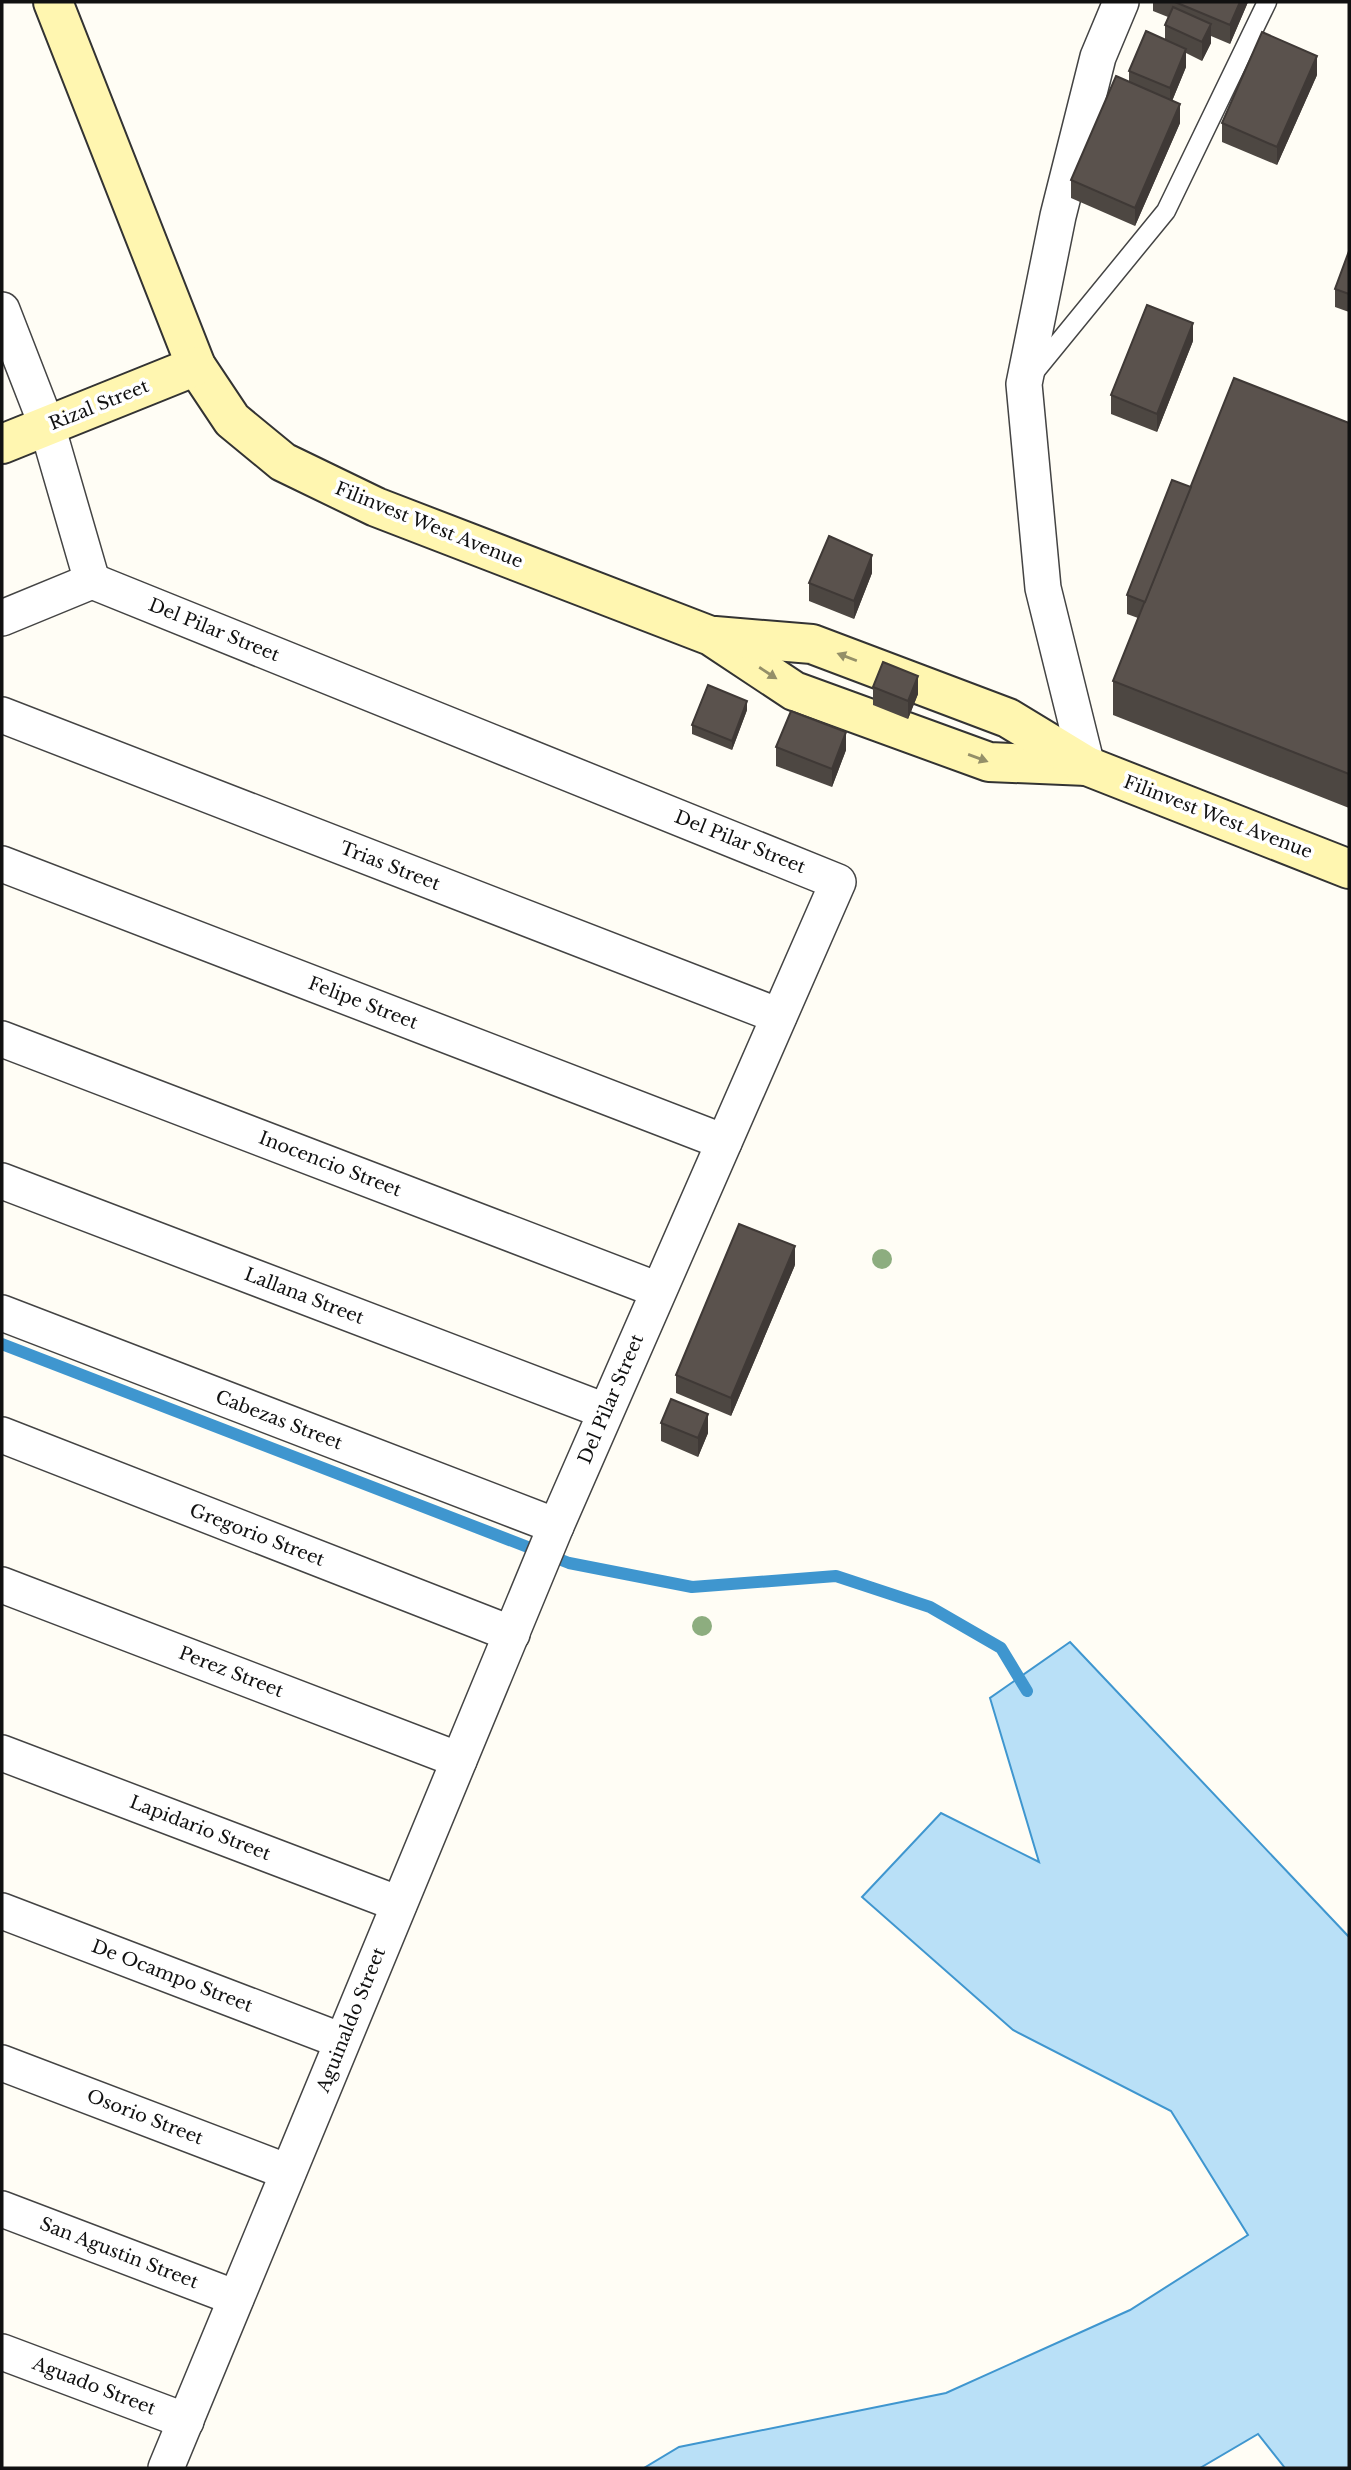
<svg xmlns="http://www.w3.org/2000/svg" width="1351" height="2470" viewBox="0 0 1351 2470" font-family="'Libre Baskerville',serif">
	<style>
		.water { fill: #b9e0f7; stroke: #3f96cf; stroke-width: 2 }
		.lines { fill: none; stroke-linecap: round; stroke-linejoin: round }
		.stream { stroke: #3f96cf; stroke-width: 12 }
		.lane-casing { stroke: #444; stroke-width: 21 }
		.street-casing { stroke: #444; stroke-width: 38 }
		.secondary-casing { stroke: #333; stroke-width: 42 }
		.lane { stroke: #fff; stroke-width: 18 }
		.street { stroke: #fff; stroke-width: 35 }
		.secondary { stroke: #fff6b0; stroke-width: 38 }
		.tree { fill: #8dad7f }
		.wall { fill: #4d4742 }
		.shaded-wall { fill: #3f3936 }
		.building { fill: #5a524d; stroke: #3f3936; stroke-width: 2 }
		.oneway { fill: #948f68 }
		.labels { text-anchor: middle; stroke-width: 7; stroke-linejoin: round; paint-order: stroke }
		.street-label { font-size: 18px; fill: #111; stroke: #fff }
	</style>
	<rect width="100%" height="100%" fill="#fffdf5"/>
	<polygon class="water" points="1070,1642 1349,1937 1349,2468 1285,2468 1258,2434 1200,2468 644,2468 679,2447 946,2393 1130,2310 1248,2235 1171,2111 1013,2030 862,1897 941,1813 1039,1862 990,1698"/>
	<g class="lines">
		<polyline class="stream" points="2,1344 569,1563 692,1587 836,1576 930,1607 1001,1648 1027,1691"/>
		<defs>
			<polyline id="lane" points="1032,375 1166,211 1267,2"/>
			<g id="street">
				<polyline points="2,310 47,426 92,581"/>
				<polyline points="92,581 838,882 556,1526 166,2468"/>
				<polyline points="2,618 92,581"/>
				<polyline points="2,715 779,1016"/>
				<polyline points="1087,766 1043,588 1024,384 1058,216 1098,57 1121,2"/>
				<polyline points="2,864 724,1142"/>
				<polyline points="2,1039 658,1290"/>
				<polyline points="2,1181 605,1411"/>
				<polyline points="2,1313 556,1526"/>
				<polyline points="2,1435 512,1634"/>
				<polyline points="2,1585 459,1760"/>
				<polyline points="2,1753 399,1904"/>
				<polyline points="2,1911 342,2041"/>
				<polyline points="2,2063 288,2172"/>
				<polyline points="2,2209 236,2298"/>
				<polyline points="2,2352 186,2421"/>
			</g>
			<g id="secondary">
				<polyline points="53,2 196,366 232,420 283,462 376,507 711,636 794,691 989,762 1087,766"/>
				<polyline points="2,444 196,366"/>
				<polyline points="715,636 812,644 1008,718 1087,766 1349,869"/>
			</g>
		</defs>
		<use href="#lane" class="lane-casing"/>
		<use href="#street" class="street-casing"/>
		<use href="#secondary" class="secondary-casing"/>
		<use href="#lane" class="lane"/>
		<use href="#street" class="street"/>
		<use href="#secondary" class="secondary"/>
	</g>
	<g class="tree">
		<circle cx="882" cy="1259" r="10"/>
		<circle cx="702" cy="1626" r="10"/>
	</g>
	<g class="wall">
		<polygon points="1153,2 1248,2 1230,44 1211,36 1211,43 1202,61 1186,53 1186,67 1172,101 1180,123 1135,226 1071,198 1071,180 1129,82 1129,71 1165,39 1165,25 1168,17 1153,11"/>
		<polygon points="1317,75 1277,165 1222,142 1222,123"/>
		<polygon points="1349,251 1349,312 1335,307 1335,289"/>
		<polygon points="1193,341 1157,432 1111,414 1111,395"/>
		<polygon points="1349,423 1349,808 1113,715 1113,681 1138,618 1127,614 1127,595 1191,487"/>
		<polygon points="872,573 854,619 809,601 809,583"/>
		<polygon points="873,687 918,694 908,719 873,705"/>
		<polygon points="747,710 732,750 692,734 692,725"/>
		<polygon points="776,747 846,750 832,787 776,766"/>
		<polygon points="795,1265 731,1416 676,1393 676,1375"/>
		<polygon points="661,1423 708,1433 698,1457 661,1441"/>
	</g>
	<g class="shaded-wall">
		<polygon points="1240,2 1248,2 1230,44 1230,25"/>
		<polygon points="1211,24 1211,43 1202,61 1202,42"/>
		<polygon points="1186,49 1186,67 1170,106 1170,88"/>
		<polygon points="1317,56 1317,75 1277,165 1277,147"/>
		<polygon points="1180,104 1180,123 1135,226 1135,208"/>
		<polygon points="1193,323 1193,341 1157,432 1157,414"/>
		<polygon points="872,555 872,573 854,619 854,601"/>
		<polygon points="918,676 918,694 908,719 908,701"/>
		<polygon points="747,701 747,710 732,750 732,741"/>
		<polygon points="846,732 846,750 832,787 832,769"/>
		<polygon points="795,1246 795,1265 731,1416 731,1398"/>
		<polygon points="708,1414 708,1433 698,1457 698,1438"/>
	</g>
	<g class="building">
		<polygon points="1175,2 1240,2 1230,25"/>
		<polygon points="1173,7 1211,24 1202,42 1165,25"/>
		<polygon points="1146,31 1186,49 1170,88 1129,71"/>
		<polygon points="1262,32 1317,56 1277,147 1222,123"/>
		<polygon points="1116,76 1180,104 1135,208 1071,180"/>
		<polygon points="1349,251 1349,294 1335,289"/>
		<polygon points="1147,305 1193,323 1157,414 1111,395"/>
		<polygon points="1234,378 1349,423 1349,774 1113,681"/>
		<polygon points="1172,480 1191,487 1145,602 1127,595"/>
		<polygon points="829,536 872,555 854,601 809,583"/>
		<polygon points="883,662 918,676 908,701 873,687"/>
		<polygon points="708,685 747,701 732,741 692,725"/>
		<polygon points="791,711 846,732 832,769 776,747"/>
		<polygon points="739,1224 795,1246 731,1398 676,1375"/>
		<polygon points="671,1399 708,1414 698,1438 661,1423"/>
	</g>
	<defs><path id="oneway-solid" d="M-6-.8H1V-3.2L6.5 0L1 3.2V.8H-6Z" transform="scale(1.75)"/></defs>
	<g class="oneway">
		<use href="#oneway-solid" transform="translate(847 657) rotate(-159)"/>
		<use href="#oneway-solid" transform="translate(768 673) rotate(33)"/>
		<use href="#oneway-solid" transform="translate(978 758) rotate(20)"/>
	</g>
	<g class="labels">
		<g class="street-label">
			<text transform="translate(99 405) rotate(-22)" y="6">Rizal Street</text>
			<text transform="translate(429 525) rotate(22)" y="6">Filinvest West Avenue</text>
			<text transform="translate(214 630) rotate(22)" y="6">Del Pilar Street</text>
			<text transform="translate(1218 817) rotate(21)" y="6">Filinvest West Avenue</text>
			<text transform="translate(740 842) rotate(22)" y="6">Del Pilar Street</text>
			<text transform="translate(390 866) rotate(21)" y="6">Trias Street</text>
			<text transform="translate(363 1003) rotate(21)" y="6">Felipe Street</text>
			<text transform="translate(330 1164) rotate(21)" y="6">Inocencio Street</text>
			<text transform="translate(304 1296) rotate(21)" y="6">Lallana Street</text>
			<text transform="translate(611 1399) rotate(-67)" y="6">Del Pilar Street</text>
			<text transform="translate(279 1420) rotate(21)" y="6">Cabezas Street</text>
			<text transform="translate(257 1535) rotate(21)" y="6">Gregorio Street</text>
			<text transform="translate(231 1672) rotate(21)" y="6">Perez Street</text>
			<text transform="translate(200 1828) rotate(21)" y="6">Lapidario Street</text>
			<text transform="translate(172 1976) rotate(21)" y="6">De Ocampo Street</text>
			<text transform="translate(351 2020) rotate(-68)" y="6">Aguinaldo Street</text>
			<text transform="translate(145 2117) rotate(21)" y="6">Osorio Street</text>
			<text transform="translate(119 2253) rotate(21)" y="6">San Agustin Street</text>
			<text transform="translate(94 2386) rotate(21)" y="6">Aguado Street</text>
		</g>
	</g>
	<rect width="1351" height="2470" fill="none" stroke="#111111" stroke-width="7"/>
</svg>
